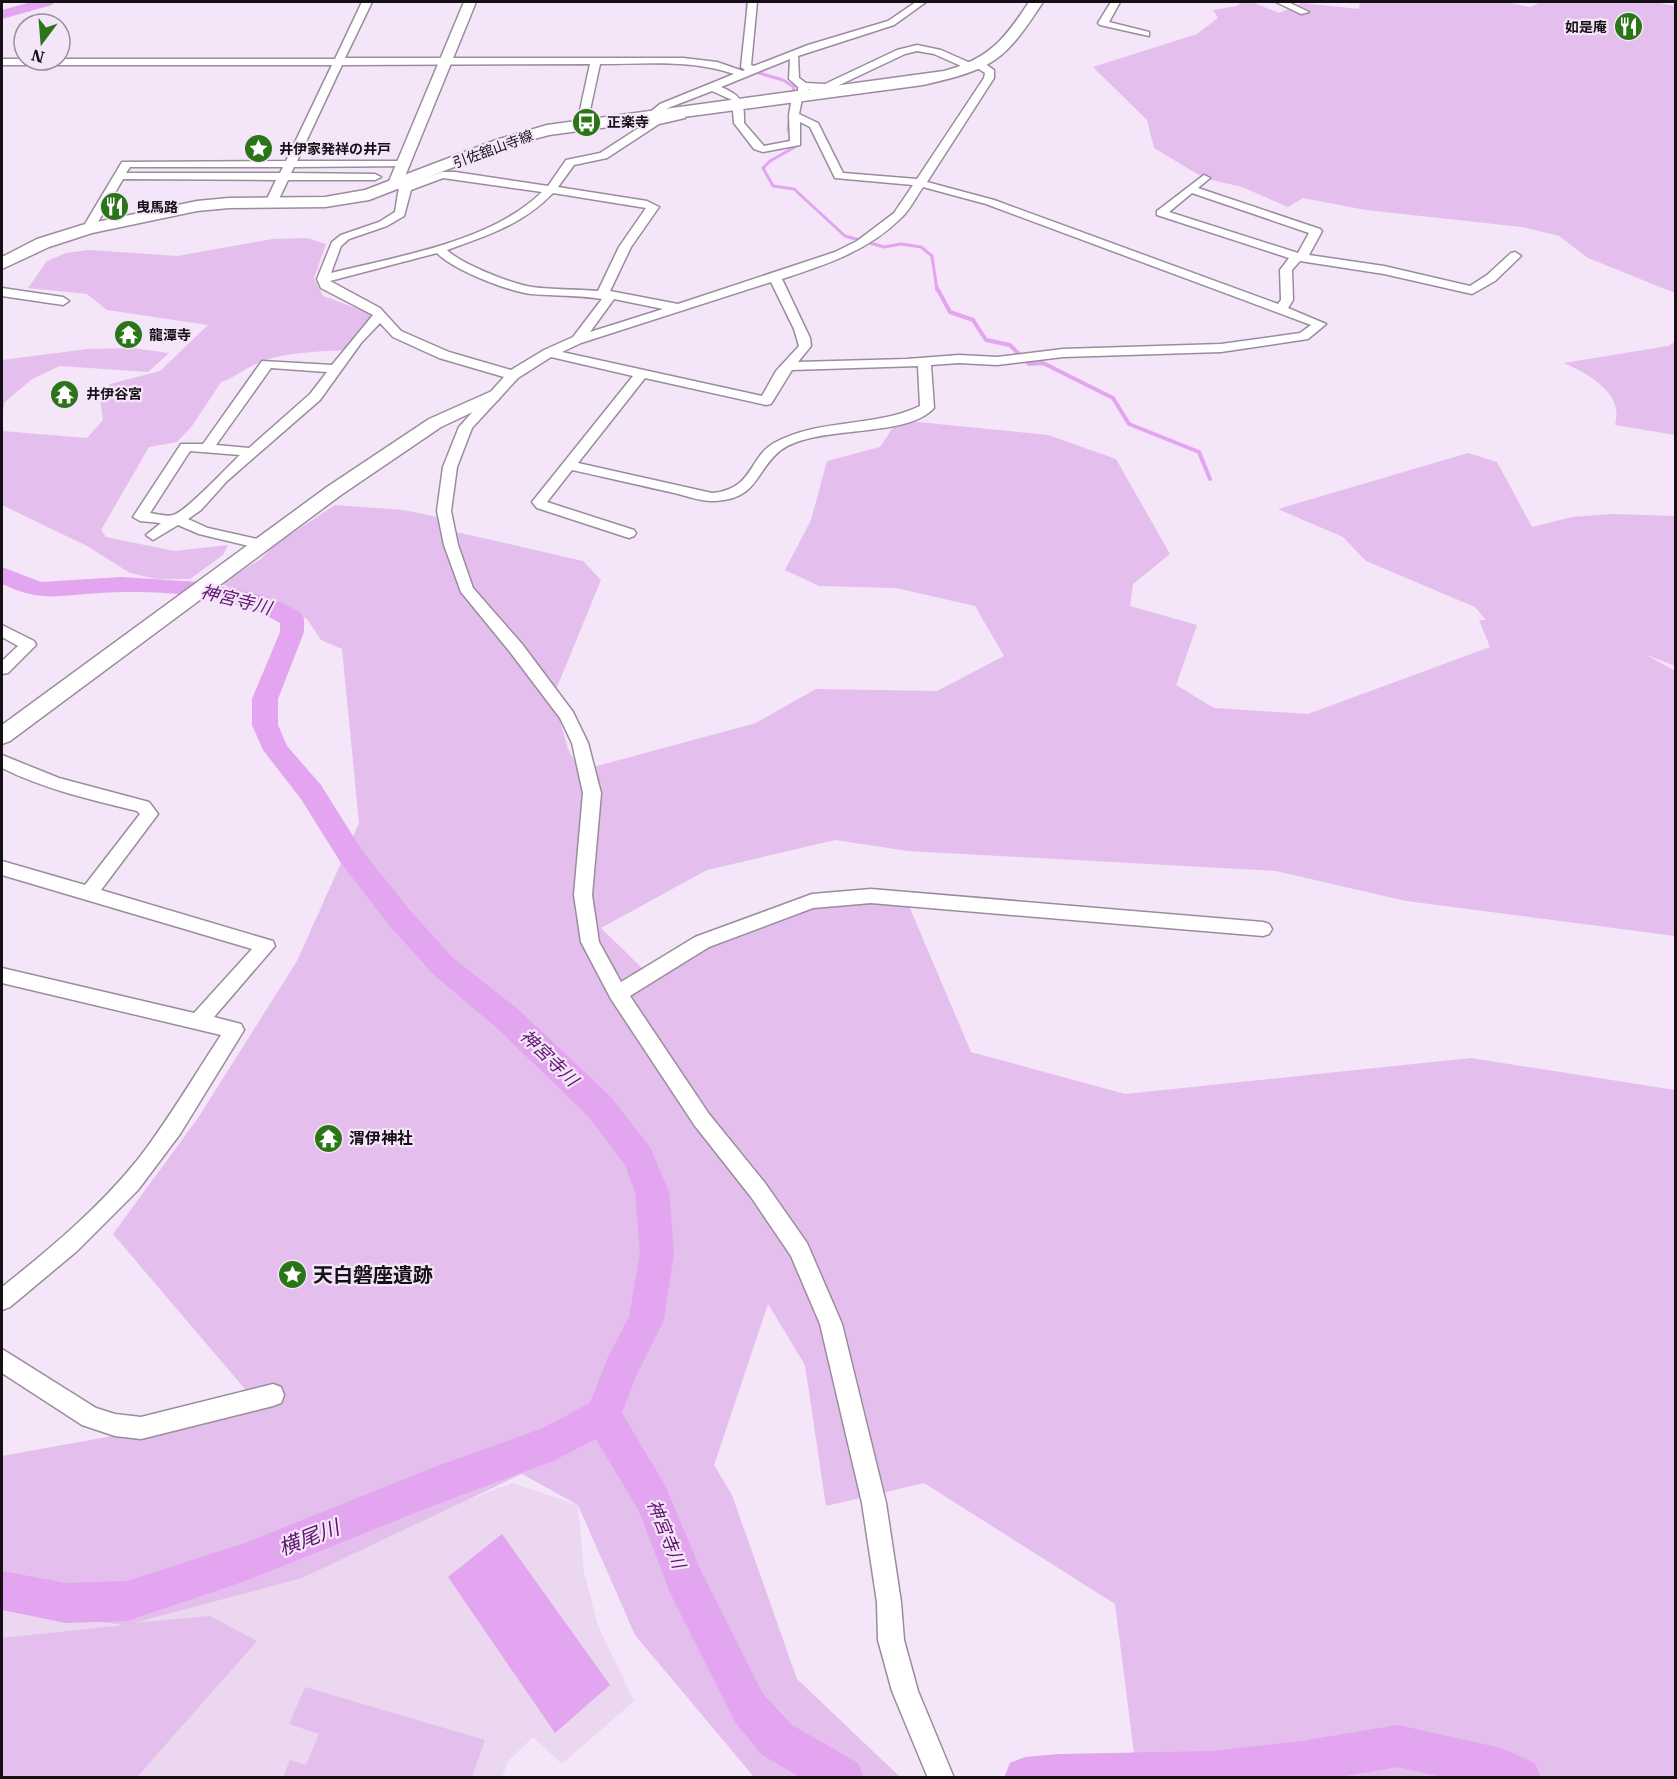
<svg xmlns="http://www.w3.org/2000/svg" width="1677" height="1779" viewBox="0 0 1677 1779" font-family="'IBM Plex Serif','Noto Sans JP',serif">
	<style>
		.built { fill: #ebd7ef }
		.green { fill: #e4beec }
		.water { fill: #e3a4f0 }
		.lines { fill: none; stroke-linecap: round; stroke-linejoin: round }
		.stream-far1 { stroke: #e3a4f0; stroke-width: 3 }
		.stream { stroke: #e3a4f0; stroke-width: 4 }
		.river { fill: #e3a4f0; fill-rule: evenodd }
		.minor-casing { stroke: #9a8c9d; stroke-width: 3 }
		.tertiary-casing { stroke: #9a8c9d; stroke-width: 3 }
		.secondary-casing { stroke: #9a8c9d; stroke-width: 3 }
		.minor { fill: #fff; fill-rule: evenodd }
		.tertiary { fill: #fff; fill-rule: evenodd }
		.secondary { fill: #fff; fill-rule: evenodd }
		.labels { text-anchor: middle; stroke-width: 4.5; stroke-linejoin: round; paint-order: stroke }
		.far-poi-label { font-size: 14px; font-weight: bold; fill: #151016; stroke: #f4e5f8; text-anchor: start }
		.far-street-label { font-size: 14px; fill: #151016; stroke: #f4e5f8 }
		.poi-label { font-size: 16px; font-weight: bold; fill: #151016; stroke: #f4e5f8; text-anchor: start }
		.water-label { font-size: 18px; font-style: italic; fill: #611670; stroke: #f4e5f8 }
		.near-poi-label { font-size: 20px; font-weight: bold; fill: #151016; stroke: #f4e5f8; text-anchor: start }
		.near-water-label { font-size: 21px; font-style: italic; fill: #611670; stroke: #f4e5f8 }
	</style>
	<rect width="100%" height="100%" fill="#f4e5f8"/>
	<polygon class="built" points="512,1483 578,1505 584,1572 598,1626 634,1701 562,1764 533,1737 508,1761 502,1777 2,1777 2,1605 18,1613 119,1625 281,1571"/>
	<g class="green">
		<polygon points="1242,2 1252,2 1279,13 1302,3 1359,9 1360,2 1506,2 1530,7 1541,2 1655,2 1675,6 1675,293 1588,258 1559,236 1522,227 1366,210 1303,198 1288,207 1242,187 1204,178 1154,148 1147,120 1093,67 1197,34 1218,18 1213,10 1237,6"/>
		<path d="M307,238L326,244L314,278L323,296L375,315L343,350C316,352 288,352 263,361C248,366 237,377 221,382L192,426L177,442L149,447L101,530L106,537L174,551L228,545L223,555L190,579H156L130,573L87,546L2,505V431L87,438L103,420L100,398L110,384L160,371L208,325L107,310L87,294L28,288L47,261L66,253L89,250L177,256L273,239Z"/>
		<path d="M1675,342V435L1615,425C1625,393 1588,374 1564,363L1668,346Z"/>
		<polygon points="132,348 169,353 148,372 60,366 32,379 5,402 2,413 2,360 88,349"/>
		<polygon points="898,420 1048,435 1116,459 1170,554 1133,584 1130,606 1197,625 1176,685 1214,708 1308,714 1490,647 1479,620 1486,620 1475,607 1366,561 1343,537 1278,509 1468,453 1497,462 1532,527 1572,517 1613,514 1675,516 1675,666 1645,654 1675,671 1675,936 1406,901 1276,871 908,851 835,840 707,870 601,928 646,972 709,939 812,901 906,899 971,1052 1125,1094 1471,1058 1675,1090 1675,1777 1137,1777 1115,1604 924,1483 826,1506 805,1365 768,1304 714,1465 732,1495 797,1679 900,1777 754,1777 635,1635 578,1505 522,1474 302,1578 134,1623 210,1616 257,1641 137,1777 2,1777 2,1638 124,1625 18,1613 2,1604 2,1456 262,1409 113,1234 198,1118 297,961 359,823 342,649 321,640 307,619 277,605 248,601 222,583 261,559 273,546 335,505 403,510 438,517 443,529 583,561 601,580 553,697 568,749 585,781 586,769 756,723 816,689 937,691 1004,656 975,606 896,588 819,586 785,570 811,520 827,461 880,447"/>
		<polygon points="305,1687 485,1740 472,1777 283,1777 290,1760 306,1765 319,1734 289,1724"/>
	</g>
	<polygon class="water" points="502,1534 610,1685 555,1733 448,1577"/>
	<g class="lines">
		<g class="stream-far1">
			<polyline points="747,2 747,18"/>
			<polyline points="752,71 783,80 794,87 793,93"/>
			<polyline points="790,116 788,129 795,147 770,161 763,168 773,186 794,189 845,236 884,247 901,244 921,247 932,256 937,290"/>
		</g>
		<polyline class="stream" points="937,288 950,312 973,320 986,340 1010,345 1029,364 1043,363 1113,398 1129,424 1199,452 1210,479"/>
		<g class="river">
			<polygon points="32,2 54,2 52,5 2,19 2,10"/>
			<path d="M2,567L41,582L121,577L199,582L261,595L283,603L301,613L304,619V632L278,699V725L287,746L321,785L361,849L408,908L453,958L519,1010L610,1096L650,1147L669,1192L674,1253L664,1320L636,1376L622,1413L666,1487L700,1569L763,1694L792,1725L858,1763L864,1778H802L762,1755L735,1722L671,1595L639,1511L596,1439L553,1461L432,1506L245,1581L127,1621L66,1623L2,1610V1571L66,1583L127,1581L245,1543L432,1468L543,1428L590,1403L608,1357L629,1317L640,1253L635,1192L625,1165L588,1116L497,1028L433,974L388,924L341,863L301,799L263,750L252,725V699L280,632V623C229,593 158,590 100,593C58,595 43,603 2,584Z"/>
			<polygon points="1398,1725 1501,1748 1535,1763 1541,1778 1446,1778 1398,1767 1334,1778 1004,1778 1010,1763 1025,1757 1060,1754 1213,1751 1301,1741"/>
		</g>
		<defs>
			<g id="minor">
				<path d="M362,2H372L345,58H683L717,62L743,71L745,70L741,67L748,2H757L751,65L754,66L808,45L888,21L916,2H926L894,25L798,56L799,78L806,83L825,84L897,50L917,45L941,50L975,65L984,63L994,70V78L927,182L994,200L1278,304L1281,300L1280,270L1289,258L1157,215V211L1204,175L1210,178L1198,188L1320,229L1322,231L1309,255L1384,266L1470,286L1487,275L1511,253L1515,252L1521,256L1495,281L1472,294L1384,274L1300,261L1292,270L1293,300L1288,308L1326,324L1308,339L1221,352L1063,357L997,365L959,363L931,365L934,408C906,439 817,424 781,450C755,470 759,499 715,501C701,502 684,495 670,492C638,485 605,477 572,470L547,502L634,530L636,533L634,536L629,538L537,508L532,502L633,376L551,357L518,378L472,428L457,467L451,511L458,545L473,588L522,644L573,712L588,743L601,793L592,895L599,942L621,982L695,937L812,894L871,889L1263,922L1269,924L1272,929L1269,934L1263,936L871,903L813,908L709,947L630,996L709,1114L765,1183L807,1243L842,1324L886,1503L901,1602L904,1640L918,1691L954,1778H928L892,1691L878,1640L877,1602L862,1503L820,1324L791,1256L751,1197L695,1126L611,999L581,942L574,895L583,793L572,743L560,718L510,652L461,592L444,545L437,511L443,467L459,427L504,377L439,358L393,337L380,323L361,343L320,400L227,481L201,510L188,519L208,528L266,541L268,544L266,547L261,549L199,534L178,525L153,540L146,535L161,523L140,521L133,517L181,444H203L262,361L332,365L373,315L321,288L317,279L332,242L341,235L379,222L395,212L400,181L404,180L410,183L442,172H455L548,186L566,160L600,153L651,120L685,114V118L659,124L607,158L574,165L558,187L647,201L659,207L631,247L610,291L678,304L835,252L857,241L894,213L913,185L835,178L810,127L800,122V145L763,152L754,149L734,123L732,100L712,91L668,108L657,117H649V113L660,104L734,74C691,59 644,64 600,64L587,124L582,127L577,124L590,64L342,65L297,161H405L410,164L409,166L294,167L291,173L375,174L381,177L375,180H288L277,203L271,206L265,203L276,180L123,179L94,229L88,232L82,229L122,162L286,161L332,65H2V59H335ZM917,51L934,54L970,70L979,69L985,73L984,78L917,179L843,173L818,123L799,114L802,99L808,96V89H831L905,54ZM790,59L789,79L798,87V94L792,97L789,115L790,141L764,146L744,123C745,101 740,95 721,87ZM130,167H283L280,173H126ZM443,178L542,192C491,242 399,256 331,273L341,246L349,239L387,226L404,216L411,190ZM923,187L986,204L1311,325L1300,333L1221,344L1063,349L997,357L959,355L907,359L798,362L811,346L810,338L782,279C825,265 868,251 901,218C910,210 916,197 923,187ZM553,193L646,208L619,247L598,291C576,289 554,290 532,287C512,284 461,264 447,250C488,235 522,225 553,193ZM1192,193L1309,233L1298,253L1169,212ZM437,253C453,270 508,291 531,294C554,296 579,295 602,299L573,337L544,350L511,370L449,352L401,331L380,308L330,281ZM771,282L794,329L799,346L776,371L762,396L562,352L581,343ZM614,299L663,309L590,332ZM918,366L920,406C874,428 819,418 774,443C748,458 754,489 712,493L578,463L645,378L766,405L771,404L792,370ZM271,368L327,372L310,394L249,448L216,445ZM190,451L240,455C227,467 186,512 173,515C167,517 156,514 150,513Z"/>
				<polygon points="1111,2 1120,2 1109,22 1149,32 1149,36 1100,25 1098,23"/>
				<polygon points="1276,2 1288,2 1309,12 1301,14"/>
				<polygon points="2,288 63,297 69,301 63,305 2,296"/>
				<polygon points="2,625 34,641 36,645 8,673 2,674 2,661 18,646 2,637"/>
				<path d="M2,755L59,778L149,802L158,814L101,890L266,939L273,941L275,946L214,1017L241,1024L244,1030L180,1134L138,1190L77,1251L10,1307L2,1310V1287C51,1248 100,1207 139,1158C169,1119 194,1076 221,1035L2,983V968L194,1013L252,949L2,875V861L85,885L140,814L137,811C91,800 44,789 2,768Z"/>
				<polygon points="2,1349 96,1408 115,1414 141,1417 273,1384 281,1387 284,1395 281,1403 273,1406 141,1439 115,1436 82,1425 2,1373"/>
			</g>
			<g id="tertiary">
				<polygon points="464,2 476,2 401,186 399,189 389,189 387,186"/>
				<polygon points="492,391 498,392 501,396 498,400 441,427 341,495 10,741 2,744 2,725 327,487 429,419"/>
			</g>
			<path id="secondary" d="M1029,2H1043C1004,62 993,69 923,85L549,135L508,146L369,200L325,207L229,208L197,211L92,233L49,247L2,269V257L37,239L82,225L197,201L229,198L325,197L365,190L496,140L547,125L944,71C989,59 1004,40 1029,2Z"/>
		</defs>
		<use href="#minor" class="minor-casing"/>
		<use href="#tertiary" class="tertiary-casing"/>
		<use href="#secondary" class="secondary-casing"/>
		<use href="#minor" class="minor"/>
		<use href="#tertiary" class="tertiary"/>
		<use href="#secondary" class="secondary"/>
	</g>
	<defs>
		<symbol id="restaurant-disc" viewBox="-11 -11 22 22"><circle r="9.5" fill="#2b7519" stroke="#f4e5f8"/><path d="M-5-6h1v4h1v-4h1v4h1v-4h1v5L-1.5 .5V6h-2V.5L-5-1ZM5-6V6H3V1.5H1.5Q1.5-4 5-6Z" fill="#fff"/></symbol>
		<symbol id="bus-disc" viewBox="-11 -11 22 22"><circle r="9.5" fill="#2b7519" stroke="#f4e5f8"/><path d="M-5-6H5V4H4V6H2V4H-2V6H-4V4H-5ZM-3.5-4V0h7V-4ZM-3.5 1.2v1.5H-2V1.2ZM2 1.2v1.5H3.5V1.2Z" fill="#fff"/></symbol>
		<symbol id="sight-disc" viewBox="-11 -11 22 22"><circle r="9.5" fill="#2b7519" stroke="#f4e5f8"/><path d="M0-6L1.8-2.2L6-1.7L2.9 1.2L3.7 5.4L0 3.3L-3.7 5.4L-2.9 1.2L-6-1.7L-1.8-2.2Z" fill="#fff"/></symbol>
		<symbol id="temple-disc" viewBox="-11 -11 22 22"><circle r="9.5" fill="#2b7519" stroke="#f4e5f8"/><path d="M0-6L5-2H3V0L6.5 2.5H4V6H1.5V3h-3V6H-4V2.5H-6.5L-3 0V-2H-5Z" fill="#fff"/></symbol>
	</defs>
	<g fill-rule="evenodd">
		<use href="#restaurant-disc" x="1612" y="10" width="33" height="33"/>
		<use href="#bus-disc" x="570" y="106" width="33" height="33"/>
		<use href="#sight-disc" x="242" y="132" width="33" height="33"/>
		<use href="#restaurant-disc" x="98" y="190" width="33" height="33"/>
		<use href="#temple-disc" x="112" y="318" width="33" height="33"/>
		<use href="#temple-disc" x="48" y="378" width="33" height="33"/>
		<use href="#temple-disc" x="312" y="1122" width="33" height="33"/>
		<use href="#sight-disc" x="276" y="1258" width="33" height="33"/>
	</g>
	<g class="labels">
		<g class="far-poi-label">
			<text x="1607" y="32" text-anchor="end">如是庵</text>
			<text x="607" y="127">正楽寺</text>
			<text x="279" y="154">井伊家発祥の井戸</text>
			<text x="136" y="212">曳馬路</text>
			<text x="149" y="340">龍潭寺</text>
			<text x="86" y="399">井伊谷宮</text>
		</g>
		<g class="far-street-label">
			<text transform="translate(493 149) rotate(-20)" y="5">引佐舘山寺線</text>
		</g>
		<g class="poi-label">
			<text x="349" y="1144">渭伊神社</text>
		</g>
		<g class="water-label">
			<text transform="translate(236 600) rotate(14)" y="6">神宮寺川</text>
			<text transform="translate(549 1058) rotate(44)" y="6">神宮寺川</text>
			<text transform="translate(666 1534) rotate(68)" y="6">神宮寺川</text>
		</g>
		<g class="near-poi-label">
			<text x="313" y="1282">天白磐座遺跡</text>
		</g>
		<g class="near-water-label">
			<text transform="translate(309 1538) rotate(-21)" y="7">横尾川</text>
		</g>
	</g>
	<rect width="1677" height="1779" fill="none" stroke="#151016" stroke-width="6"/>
	<g transform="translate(42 42) rotate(196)"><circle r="28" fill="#f4e5f8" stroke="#9b909e" stroke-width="1.5"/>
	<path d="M0-4.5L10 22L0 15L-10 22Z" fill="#2b7519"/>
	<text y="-9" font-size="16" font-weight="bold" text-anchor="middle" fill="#151016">N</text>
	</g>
</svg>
